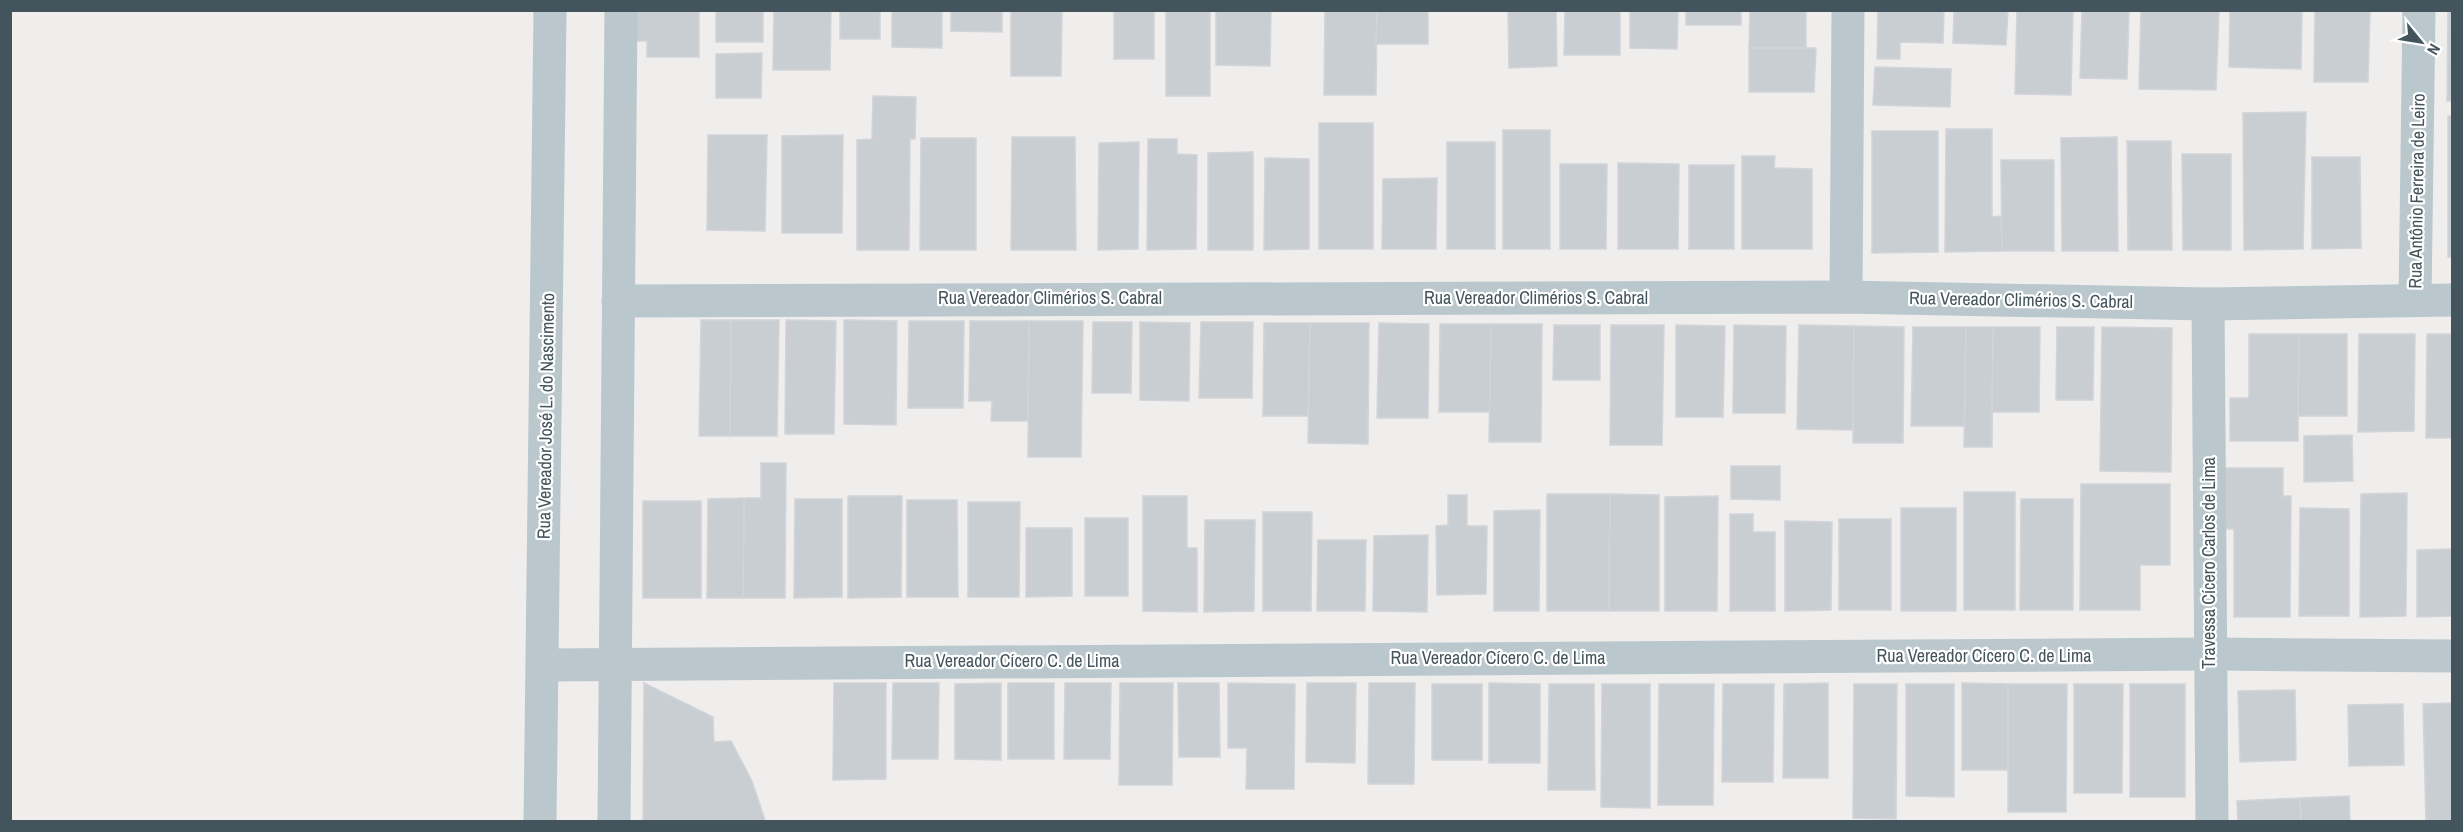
<svg xmlns="http://www.w3.org/2000/svg" width="2463" height="832" viewBox="0 0 2463 832" font-family="'Archivo Narrow',sans-serif">
	<style>
		.building { fill: #c9ced2; stroke: #d1d4d9; stroke-width: 1.5 }
		.lines { fill: none; stroke-linecap: round; stroke-linejoin: round }
		.street { stroke: #bac8ce; stroke-width: 33 }
		.labels { text-anchor: middle; stroke-width: 4.5; stroke-linejoin: round; paint-order: stroke }
		.street-label { font-size: 18px; fill: #44545c; stroke: #fff }
	</style>
	<rect width="100%" height="100%" fill="#f0eded"/>
	<g class="building">
		<polygon points="623,10 699,10 699,57 647,57 647,41 623,41"/>
		<rect x="716" y="10" width="47" height="32"/>
		<polygon points="774,10 831,10 830,70 773,70"/>
		<rect x="840" y="10" width="40" height="29"/>
		<polygon points="892,10 942,10 942,48 892,47"/>
		<polygon points="951,10 1002,10 1002,32 951,31"/>
		<polygon points="1011,10 1062,10 1061,76 1011,76"/>
		<rect x="1114" y="10" width="40" height="49"/>
		<rect x="1166" y="10" width="44" height="86"/>
		<polygon points="1216,10 1271,10 1270,66 1216,65"/>
		<polygon points="1325,10 1377,10 1376,95 1324,95"/>
		<polygon points="1377,10 1428,10 1428,44 1376,44"/>
		<polygon points="1508,10 1556,10 1557,66 1509,68"/>
		<polygon points="1565,10 1620,10 1620,55 1564,55"/>
		<polygon points="1630,10 1678,10 1677,49 1630,48"/>
		<rect x="1686" y="10" width="55" height="15"/>
		<polygon points="1750,10 1806,10 1806,49 1749,48"/>
		<polygon points="1878,10 1944,10 1943,43 1900,42 1900,59 1877,59"/>
		<polygon points="1954,10 2008,10 2006,45 1953,43"/>
		<polygon points="2017,10 2073,10 2071,95 2015,94"/>
		<polygon points="2082,10 2129,10 2127,79 2080,78"/>
		<polygon points="2141,10 2219,10 2216,90 2139,89"/>
		<polygon points="2230,10 2302,10 2301,69 2229,67"/>
		<polygon points="2315,10 2370,10 2368,82 2314,82"/>
		<polygon points="2448,10 2452,10 2452,101 2447,101"/>
		<polygon points="1749,48 1816,48 1814,92 1749,92"/>
		<polygon points="762,53 761,98 716,98 716,54"/>
		<polygon points="1875,67 1951,69 1950,107 1873,105"/>
		<polygon points="873,96 916,97 915,139 910,139 909,250 857,250 857,140 872,139"/>
		<polygon points="2306,112 2303,249 2244,250 2243,113"/>
		<rect x="2448" y="116" width="4" height="141"/>
		<rect x="1319" y="123" width="54" height="126"/>
		<polygon points="1946,129 1992,129 1992,217 2001,216 2002,251 1945,252"/>
		<rect x="1503" y="130" width="47" height="119"/>
		<polygon points="1872,131 1938,131 1938,252 1872,253"/>
		<polygon points="708,135 767,135 765,231 707,230"/>
		<polygon points="843,135 842,233 782,233 782,136"/>
		<polygon points="1012,137 1075,137 1076,250 1011,250"/>
		<polygon points="2117,137 2118,251 2062,251 2061,138"/>
		<polygon points="921,138 976,138 976,250 920,250"/>
		<polygon points="1148,139 1177,139 1177,154 1197,155 1196,249 1147,250"/>
		<polygon points="2127,141 2171,141 2172,250 2128,250"/>
		<polygon points="1139,142 1138,249 1098,250 1099,143"/>
		<rect x="1447" y="142" width="48" height="107"/>
		<polygon points="1253,152 1253,250 1208,250 1208,153"/>
		<polygon points="2182,154 2231,154 2231,250 2183,250"/>
		<polygon points="1742,156 1775,156 1774,168 1812,169 1812,249 1742,249"/>
		<polygon points="2312,157 2360,157 2361,248 2312,249"/>
		<polygon points="1265,158 1309,159 1309,249 1264,250"/>
		<polygon points="2001,160 2054,160 2054,251 2002,251"/>
		<polygon points="1618,163 1679,164 1678,249 1618,249"/>
		<polygon points="1560,164 1607,164 1606,249 1560,249"/>
		<rect x="1689" y="165" width="45" height="84"/>
		<polygon points="1437,178 1436,249 1382,249 1383,179"/>
		<polygon points="701,320 731,320 730,436 699,436"/>
		<polygon points="731,320 779,320 777,436 730,436"/>
		<polygon points="786,320 836,321 834,434 785,434"/>
		<polygon points="844,320 897,321 896,425 844,424"/>
		<polygon points="909,321 964,321 963,408 908,408"/>
		<polygon points="970,321 1029,321 1028,421 991,421 992,401 969,401"/>
		<polygon points="1029,321 1083,321 1081,457 1028,457"/>
		<polygon points="1093,322 1132,322 1131,393 1092,393"/>
		<polygon points="1140,322 1190,323 1189,401 1140,400"/>
		<polygon points="1201,322 1253,322 1252,398 1199,398"/>
		<polygon points="1264,323 1310,323 1308,416 1263,416"/>
		<polygon points="1310,323 1369,323 1368,444 1308,443"/>
		<polygon points="1379,323 1429,324 1428,418 1377,418"/>
		<polygon points="1440,324 1491,324 1490,412 1439,412"/>
		<polygon points="1491,324 1542,324 1541,442 1489,442"/>
		<polygon points="1554,325 1600,325 1600,380 1553,380"/>
		<polygon points="1611,325 1664,325 1662,445 1610,445"/>
		<polygon points="1676,325 1725,326 1723,417 1676,417"/>
		<polygon points="1734,325 1786,326 1785,413 1733,413"/>
		<polygon points="1799,325 1854,326 1853,430 1797,429"/>
		<polygon points="1854,326 1904,327 1903,443 1853,443"/>
		<polygon points="1913,327 1966,327 1965,426 1911,426"/>
		<polygon points="1966,327 1993,327 1992,447 1964,447"/>
		<polygon points="1993,327 2040,327 2039,412 1992,412"/>
		<polygon points="2057,327 2094,327 2093,400 2056,400"/>
		<polygon points="2102,327 2172,328 2171,472 2100,471"/>
		<polygon points="2249,334 2299,334 2298,441 2230,441 2230,398 2249,398"/>
		<polygon points="2299,334 2347,334 2347,416 2298,416"/>
		<polygon points="2359,334 2415,334 2414,431 2358,432"/>
		<polygon points="2427,334 2452,334 2452,438 2426,438"/>
		<polygon points="2352,435 2353,481 2304,482 2304,436"/>
		<polygon points="761,463 786,463 785,598 743,598 744,498 761,498"/>
		<polygon points="1731,466 1780,466 1780,500 1731,499"/>
		<polygon points="2223,468 2283,468 2283,496 2291,496 2290,617 2234,617 2234,529 2223,529"/>
		<polygon points="2081,484 2170,484 2170,565 2140,565 2140,610 2080,610"/>
		<rect x="1964" y="492" width="51" height="118"/>
		<polygon points="2407,493 2406,616 2360,617 2361,494"/>
		<polygon points="1547,494 1610,494 1609,611 1547,611"/>
		<polygon points="1610,494 1659,495 1659,611 1609,611"/>
		<polygon points="1448,495 1467,495 1467,526 1487,526 1486,594 1437,595 1436,526 1448,525"/>
		<polygon points="848,496 902,496 901,597 848,598"/>
		<polygon points="1143,496 1187,496 1187,548 1197,548 1197,612 1143,611"/>
		<polygon points="1718,496 1717,611 1665,611 1665,497"/>
		<polygon points="744,498 743,598 707,598 708,499"/>
		<polygon points="795,499 842,499 842,597 794,598"/>
		<polygon points="2021,499 2073,499 2073,610 2020,610"/>
		<polygon points="907,500 957,500 958,597 907,597"/>
		<rect x="643" y="501" width="58" height="97"/>
		<polygon points="968,502 1020,502 1019,597 968,597"/>
		<rect x="1901" y="508" width="55" height="103"/>
		<polygon points="2300,508 2349,509 2349,616 2299,616"/>
		<polygon points="1540,510 1539,611 1494,611 1494,511"/>
		<polygon points="1263,512 1312,512 1311,611 1263,611"/>
		<polygon points="1730,514 1753,514 1753,532 1775,532 1775,611 1730,611"/>
		<rect x="1085" y="518" width="43" height="78"/>
		<rect x="1839" y="519" width="52" height="91"/>
		<polygon points="1205,520 1255,520 1254,611 1204,612"/>
		<polygon points="1785,521 1832,522 1831,610 1785,611"/>
		<polygon points="1026,528 1072,528 1072,596 1026,597"/>
		<polygon points="1428,535 1427,612 1373,611 1374,536"/>
		<polygon points="1318,540 1366,540 1365,611 1317,611"/>
		<polygon points="2452,549 2452,616 2417,617 2417,550"/>
		<polygon points="644,683 713,717 714,742 731,741 752,781 765,820 643,822"/>
		<polygon points="834,683 886,683 886,779 833,780"/>
		<polygon points="893,683 939,683 938,759 892,759"/>
		<polygon points="1001,683 1001,760 955,759 955,684"/>
		<rect x="1008" y="683" width="46" height="76"/>
		<polygon points="1065,683 1111,683 1110,759 1064,759"/>
		<polygon points="1120,683 1173,683 1172,785 1119,785"/>
		<polygon points="1178,683 1219,683 1220,757 1179,757"/>
		<polygon points="1228,683 1295,684 1294,789 1246,789 1247,748 1228,748"/>
		<polygon points="1307,683 1356,683 1355,763 1306,762"/>
		<polygon points="1369,683 1415,683 1414,784 1368,784"/>
		<polygon points="1489,683 1540,684 1540,763 1489,763"/>
		<polygon points="1828,683 1828,778 1783,778 1784,684"/>
		<polygon points="1962,683 2008,684 2008,770 1962,770"/>
		<rect x="1432" y="684" width="50" height="76"/>
		<polygon points="1549,684 1594,684 1595,790 1548,790"/>
		<polygon points="1602,684 1650,684 1650,808 1601,807"/>
		<polygon points="1659,684 1714,684 1713,805 1658,805"/>
		<polygon points="1723,684 1774,684 1773,782 1722,782"/>
		<polygon points="1854,684 1897,684 1896,819 1853,818"/>
		<polygon points="1906,684 1954,684 1954,797 1906,796"/>
		<polygon points="2008,684 2067,684 2066,812 2008,812"/>
		<polygon points="2074,684 2123,684 2122,793 2074,793"/>
		<rect x="2130" y="684" width="55" height="113"/>
		<polygon points="2295,690 2296,760 2240,762 2238,691"/>
		<polygon points="2452,703 2452,822 2426,822 2423,704"/>
		<polygon points="2403,704 2404,765 2349,766 2348,705"/>
		<polygon points="2349,796 2350,822 2301,822 2300,798"/>
		<polygon points="2300,798 2301,822 2238,822 2237,801"/>
	</g>
	<g class="lines">
		<g class="street">
			<polyline points="1846,297 1848,10"/>
			<polyline points="2415,300 2419,10"/>
			<polyline points="618,301 1846,297 2208,304 2452,300"/>
			<polyline points="2208,304 2212,822"/>
			<polyline points="544,665 2210,654 2452,656"/>
			<polyline points="540,822 550,10"/>
			<polyline points="614,822 621,10"/>
		</g>
	</g>
	<g class="labels">
		<g class="street-label">
			<text transform="translate(2417 191) rotate(-89)" y="6">Rua Antônio Ferreira de Leiro</text>
			<text x="1050" y="304">Rua Vereador Climérios S. Cabral</text>
			<text x="1536" y="304">Rua Vereador Climérios S. Cabral</text>
			<text transform="translate(2021 300) rotate(1)" y="6">Rua Vereador Climérios S. Cabral</text>
			<text transform="translate(546 416) rotate(-89)" y="6">Rua Vereador José L. do Nascimento</text>
			<text transform="translate(2209 563) rotate(-90)" y="6">Travessa Cícero Carlos de Lima</text>
			<text x="1984" y="662">Rua Vereador Cícero C. de Lima</text>
			<text x="1498" y="664">Rua Vereador Cícero C. de Lima</text>
			<text x="1012" y="667">Rua Vereador Cícero C. de Lima</text>
		</g>
	</g>
	<rect width="2463" height="832" fill="none" stroke="#44545c" stroke-width="24"/>
	<g transform="translate(2421 42) rotate(120)" stroke="#ffffff" stroke-width="4.5" paint-order="stroke">
	<path d="M0-4.5L10 22L0 15L-10 22Z" fill="#44545c"/>
	<text y="-9" font-size="16" font-weight="bold" text-anchor="middle" fill="#44545c">N</text>
	</g>
</svg>
